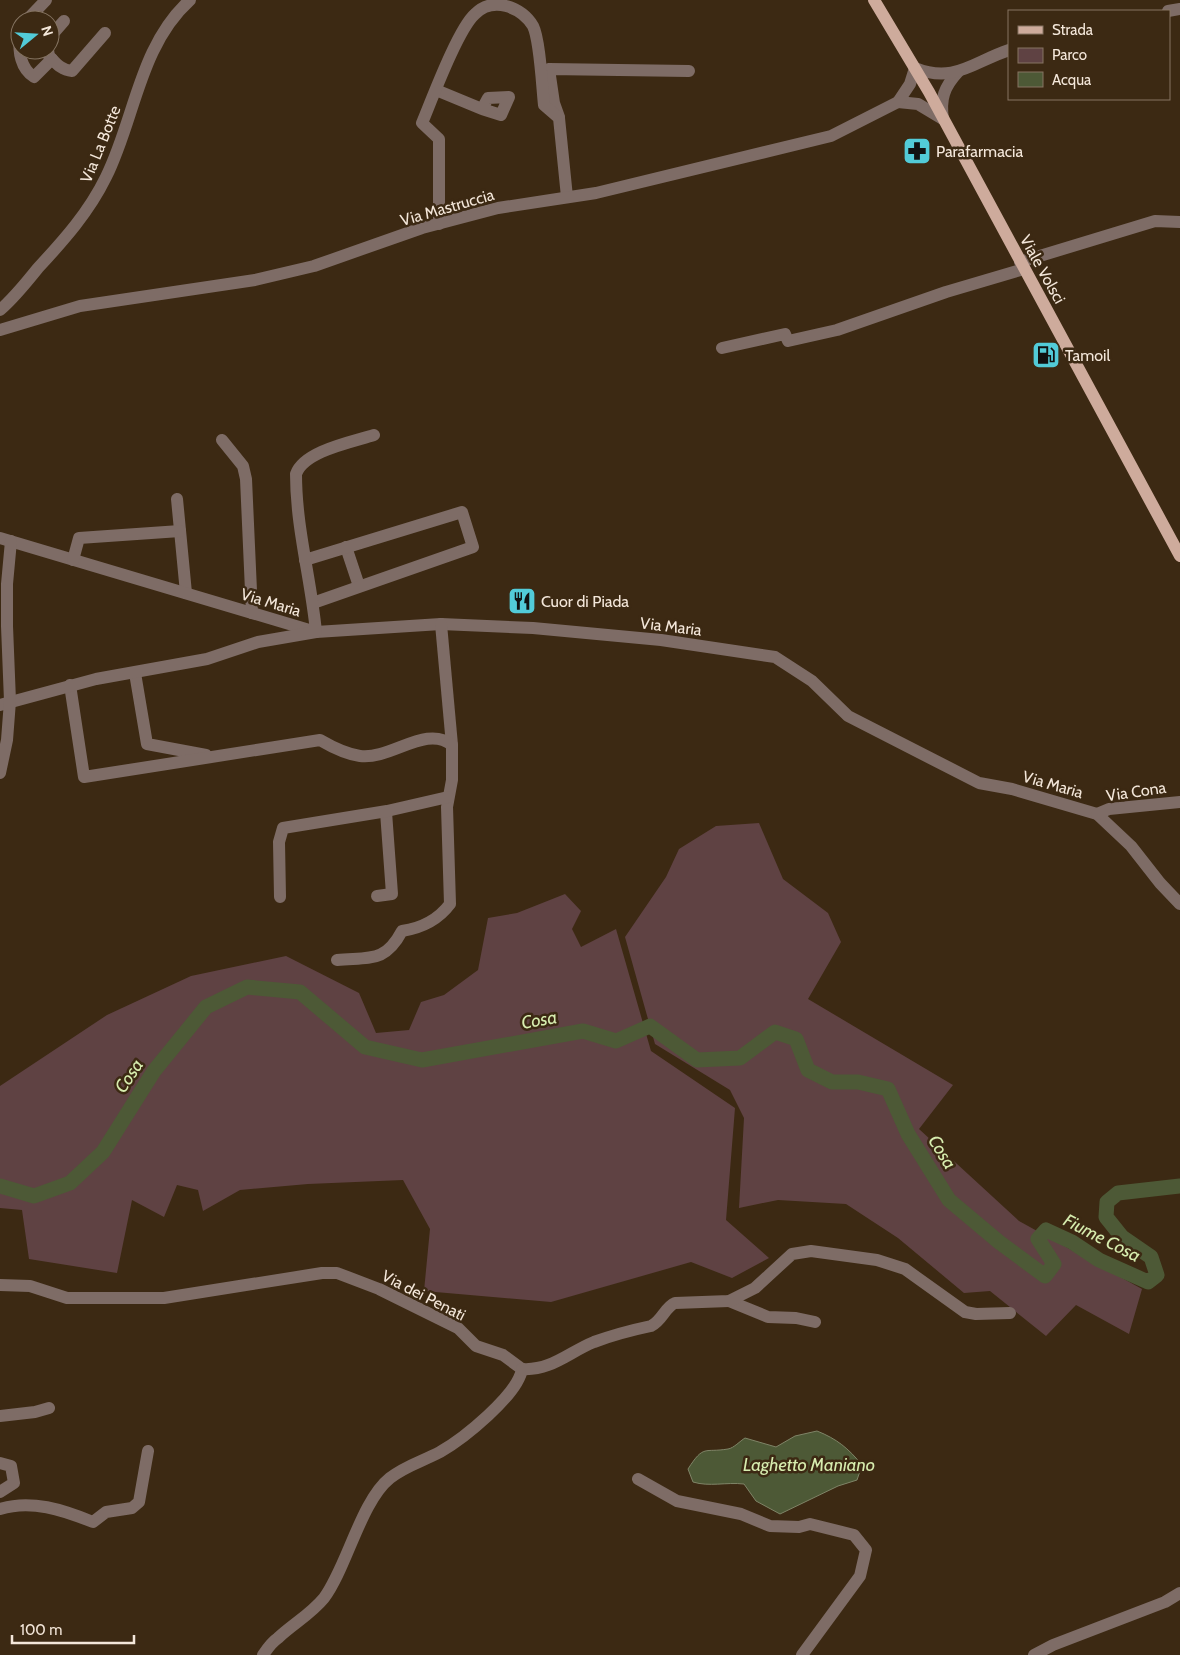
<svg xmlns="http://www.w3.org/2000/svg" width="1180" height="1655" viewBox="0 0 1180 1655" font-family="Cabin,sans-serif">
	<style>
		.green { fill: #5f4243 }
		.water { fill: #4d5936; stroke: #7f8467 }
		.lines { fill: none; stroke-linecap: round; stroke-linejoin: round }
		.river { stroke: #4d5936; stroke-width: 15 }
		.minor { stroke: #7e6c66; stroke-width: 12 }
		.major { stroke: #ceab9c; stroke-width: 12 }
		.labels { text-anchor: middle; stroke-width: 5; stroke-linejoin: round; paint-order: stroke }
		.street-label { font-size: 16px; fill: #f4e7da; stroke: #3c2913 }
		.poi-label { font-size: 16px; fill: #f4e7da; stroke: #3c2913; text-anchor: start }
		.water-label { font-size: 18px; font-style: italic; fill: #d7edaf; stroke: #3c2913 }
	</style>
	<rect width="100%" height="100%" fill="#3c2913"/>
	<g class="green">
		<polygon points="759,823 783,879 828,913 841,942 808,999 953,1085 919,1129 1019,1221 1142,1289 1129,1334 1076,1305 1046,1336 990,1291 964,1293 898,1238 846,1204 778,1200 739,1208 744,1118 730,1090 655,1044 625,937 666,877 679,849 716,826"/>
		<polygon points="565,894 581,911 572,929 581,947 616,929 651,1051 735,1108 726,1220 769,1258 732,1278 691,1262 551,1302 424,1291 430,1229 403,1180 308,1184 240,1190 203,1211 198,1190 177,1185 164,1217 132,1200 117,1273 29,1259 22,1210 0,1208 0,1086 107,1015 191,976 286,956 359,993 376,1033 409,1030 421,1002 444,995 478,970 488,918 517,913"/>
	</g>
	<path class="water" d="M817,1431C837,1439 848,1448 862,1465L857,1480L838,1486L780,1514L756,1501L744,1484C726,1482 709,1487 693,1482L688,1469C704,1444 704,1453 728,1449C734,1448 740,1441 745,1438L776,1447L795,1436Z"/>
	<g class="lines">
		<polyline class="river" points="0,1186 34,1196 70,1183 103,1152 154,1071 206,1007 247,987 300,992 365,1047 422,1060 583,1031 616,1041 650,1026 697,1060 740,1058 775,1032 796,1039 808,1070 832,1082 858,1082 888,1089 908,1134 949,1200 999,1242 1045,1276 1054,1264 1038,1239 1046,1230 1072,1242 1099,1260 1148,1282 1157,1275 1151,1257 1122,1237 1106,1217 1107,1202 1118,1193 1180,1186"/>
		<g class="minor">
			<polyline points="1168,11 1180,9"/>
			<polyline points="27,20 46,0"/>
			<path d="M20,37C18,52 21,69 34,77L52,59"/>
			<polyline points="50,37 64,21"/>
			<path d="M48,50L49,56C56,63 61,70 72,71L105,33"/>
			<polyline points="436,90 482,109 488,98 509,97 501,115 482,109"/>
			<polyline points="898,102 918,104 943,119"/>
			<polyline points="559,117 554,103 549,69 689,71"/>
			<path d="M943,119C940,99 944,87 958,72"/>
			<path d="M439,224V139L422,123C432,99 458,29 475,14C484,5 494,3 506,6C517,9 527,16 533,26C540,40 542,87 544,105L559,118L567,197"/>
			<polyline points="1020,262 1155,221 1180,222"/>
			<path d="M0,310C14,298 26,283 38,268C64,240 89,212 106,177C135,119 139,46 190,0"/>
			<path d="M0,330L80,306L255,280L314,266L422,228L498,208L596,193L831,136L898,102L910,84L915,68C954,84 973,62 1009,50"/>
			<polyline points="722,348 785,334 788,341 837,330 946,292 1024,269"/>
			<polyline points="222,440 243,466 246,479 252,613"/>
			<polyline points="177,499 186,593"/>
			<polyline points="0,538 316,632 441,624 533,628 661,640 775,657 812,681 848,716 979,783 1012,789 1097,814 1131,846 1160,883 1180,904"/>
			<polyline points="346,547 359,586"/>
			<polyline points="73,560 79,538 180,531"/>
			<polyline points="305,560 462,512 473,547 313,603"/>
			<polyline points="441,624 452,745"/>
			<polyline points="135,673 147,744 206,755"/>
			<path d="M70,685L84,777L320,740C332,747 346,754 360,756C391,760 426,724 452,745V780L447,807L450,904C438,920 422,928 402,931C385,963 370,957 337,960"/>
			<path d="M0,705L96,679L207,659L258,642L316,632C311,579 296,528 296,474C304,451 352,442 374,435"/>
			<polyline points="0,773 7,740 10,701 7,626 7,584 11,541"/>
			<polyline points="1097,814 1109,809 1180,802"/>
			<polyline points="377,896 392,894 386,812"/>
			<polyline points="280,897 279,842 283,828 387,811 448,797"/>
			<path d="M0,1285L30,1286L67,1298H164L322,1273H337L379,1289L458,1328L476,1346L503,1355L522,1369C518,1395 463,1439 440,1452C423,1461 405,1466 390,1478C361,1501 347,1567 324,1598C311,1614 293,1624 278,1638C272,1642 267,1649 263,1655"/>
			<polyline points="729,1301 768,1317 796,1318 815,1322"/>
			<path d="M522,1369C551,1371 569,1352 594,1342C613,1335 632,1330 651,1326C662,1321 665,1307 675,1303L729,1301L755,1288L792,1254L811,1251L877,1260L905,1269L965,1312L976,1314L1010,1313"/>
			<polyline points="0,1416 35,1412 49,1408"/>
			<polyline points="0,1463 11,1466 14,1483 0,1492"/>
			<polyline points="638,1479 677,1501 741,1514 770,1526 799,1527 810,1524 854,1535 866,1550 860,1576 802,1655"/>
			<path d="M0,1509C31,1499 63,1510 93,1522L106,1512L132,1508L139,1502L148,1451"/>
			<polyline points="1034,1655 1053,1645 1165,1602 1180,1593"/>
		</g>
		<polyline class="major" points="874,0 929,92 1180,556"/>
	</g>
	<defs>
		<symbol id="pharmacy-square" viewBox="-11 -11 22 22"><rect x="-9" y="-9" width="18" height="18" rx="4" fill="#52cbd8" stroke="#3c2913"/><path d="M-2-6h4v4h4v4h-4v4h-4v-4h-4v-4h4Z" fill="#111"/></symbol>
		<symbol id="fuel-square" viewBox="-11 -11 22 22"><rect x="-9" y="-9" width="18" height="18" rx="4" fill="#52cbd8" stroke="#3c2913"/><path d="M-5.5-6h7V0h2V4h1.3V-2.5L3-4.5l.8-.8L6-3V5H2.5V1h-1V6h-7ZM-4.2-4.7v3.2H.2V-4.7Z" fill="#111"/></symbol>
		<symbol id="restaurant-square" viewBox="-11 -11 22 22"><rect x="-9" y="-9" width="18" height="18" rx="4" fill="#52cbd8" stroke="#3c2913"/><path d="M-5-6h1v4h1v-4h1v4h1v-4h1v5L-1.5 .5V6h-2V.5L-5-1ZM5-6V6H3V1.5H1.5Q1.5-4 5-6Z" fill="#111"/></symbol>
	</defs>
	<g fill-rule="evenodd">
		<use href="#pharmacy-square" x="901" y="135" width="32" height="32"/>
		<use href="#fuel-square" x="1030" y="339" width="32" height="32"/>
		<use href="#restaurant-square" x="506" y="585" width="32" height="32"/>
	</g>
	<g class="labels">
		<g class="street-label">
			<text transform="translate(100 144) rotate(-68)" y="6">Via La Botte</text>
			<text transform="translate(447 207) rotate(-16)" y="6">Via Mastruccia</text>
			<text transform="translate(1043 269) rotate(61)" y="6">Viale Volsci</text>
			<text transform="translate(271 602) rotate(17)" y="6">Via Maria</text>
			<text transform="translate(671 626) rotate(7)" y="6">Via Maria</text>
			<text transform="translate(1053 784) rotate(16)" y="6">Via Maria</text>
			<text transform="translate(1136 791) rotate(-8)" y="6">Via Cona</text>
			<text transform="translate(424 1295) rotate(27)" y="6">Via dei Penati</text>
		</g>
		<g class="poi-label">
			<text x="936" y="157">Parafarmacia</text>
			<text x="1065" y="361">Tamoil</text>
			<text x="541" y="607">Cuor di Piada</text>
		</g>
		<g class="water-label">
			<text transform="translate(539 1020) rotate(-10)" y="6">Cosa</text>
			<text transform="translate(129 1076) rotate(-56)" y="6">Cosa</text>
			<text transform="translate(942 1152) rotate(58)" y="6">Cosa</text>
			<text transform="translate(1102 1238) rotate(27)" y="6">Fiume Cosa</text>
			<text x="809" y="1471">Laghetto Maniano</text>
		</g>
	</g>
	<rect x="1008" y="10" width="162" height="90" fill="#3c2913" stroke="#867563"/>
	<rect x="1018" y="26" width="25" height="8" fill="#ceab9c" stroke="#867563"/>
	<text x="1052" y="35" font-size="15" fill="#f4e7da">Strada</text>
	<rect x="1018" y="48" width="25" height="15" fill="#5f4243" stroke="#867563"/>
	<text x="1052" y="60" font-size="15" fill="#f4e7da">Parco</text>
	<rect x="1018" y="72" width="25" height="15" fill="#4d5936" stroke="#867563"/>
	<text x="1052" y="85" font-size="15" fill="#f4e7da">Acqua</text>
	<g transform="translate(35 35) rotate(72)"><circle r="24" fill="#3c2913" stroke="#867563"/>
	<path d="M0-4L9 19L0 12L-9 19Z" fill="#52cbd8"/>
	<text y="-8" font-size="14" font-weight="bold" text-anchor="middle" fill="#f4e7da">N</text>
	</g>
	<path d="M12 1635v8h122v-8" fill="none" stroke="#f4e7da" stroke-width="2.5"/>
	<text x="20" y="1635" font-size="15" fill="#f4e7da" stroke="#3c2913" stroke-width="4" paint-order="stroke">100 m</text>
</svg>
